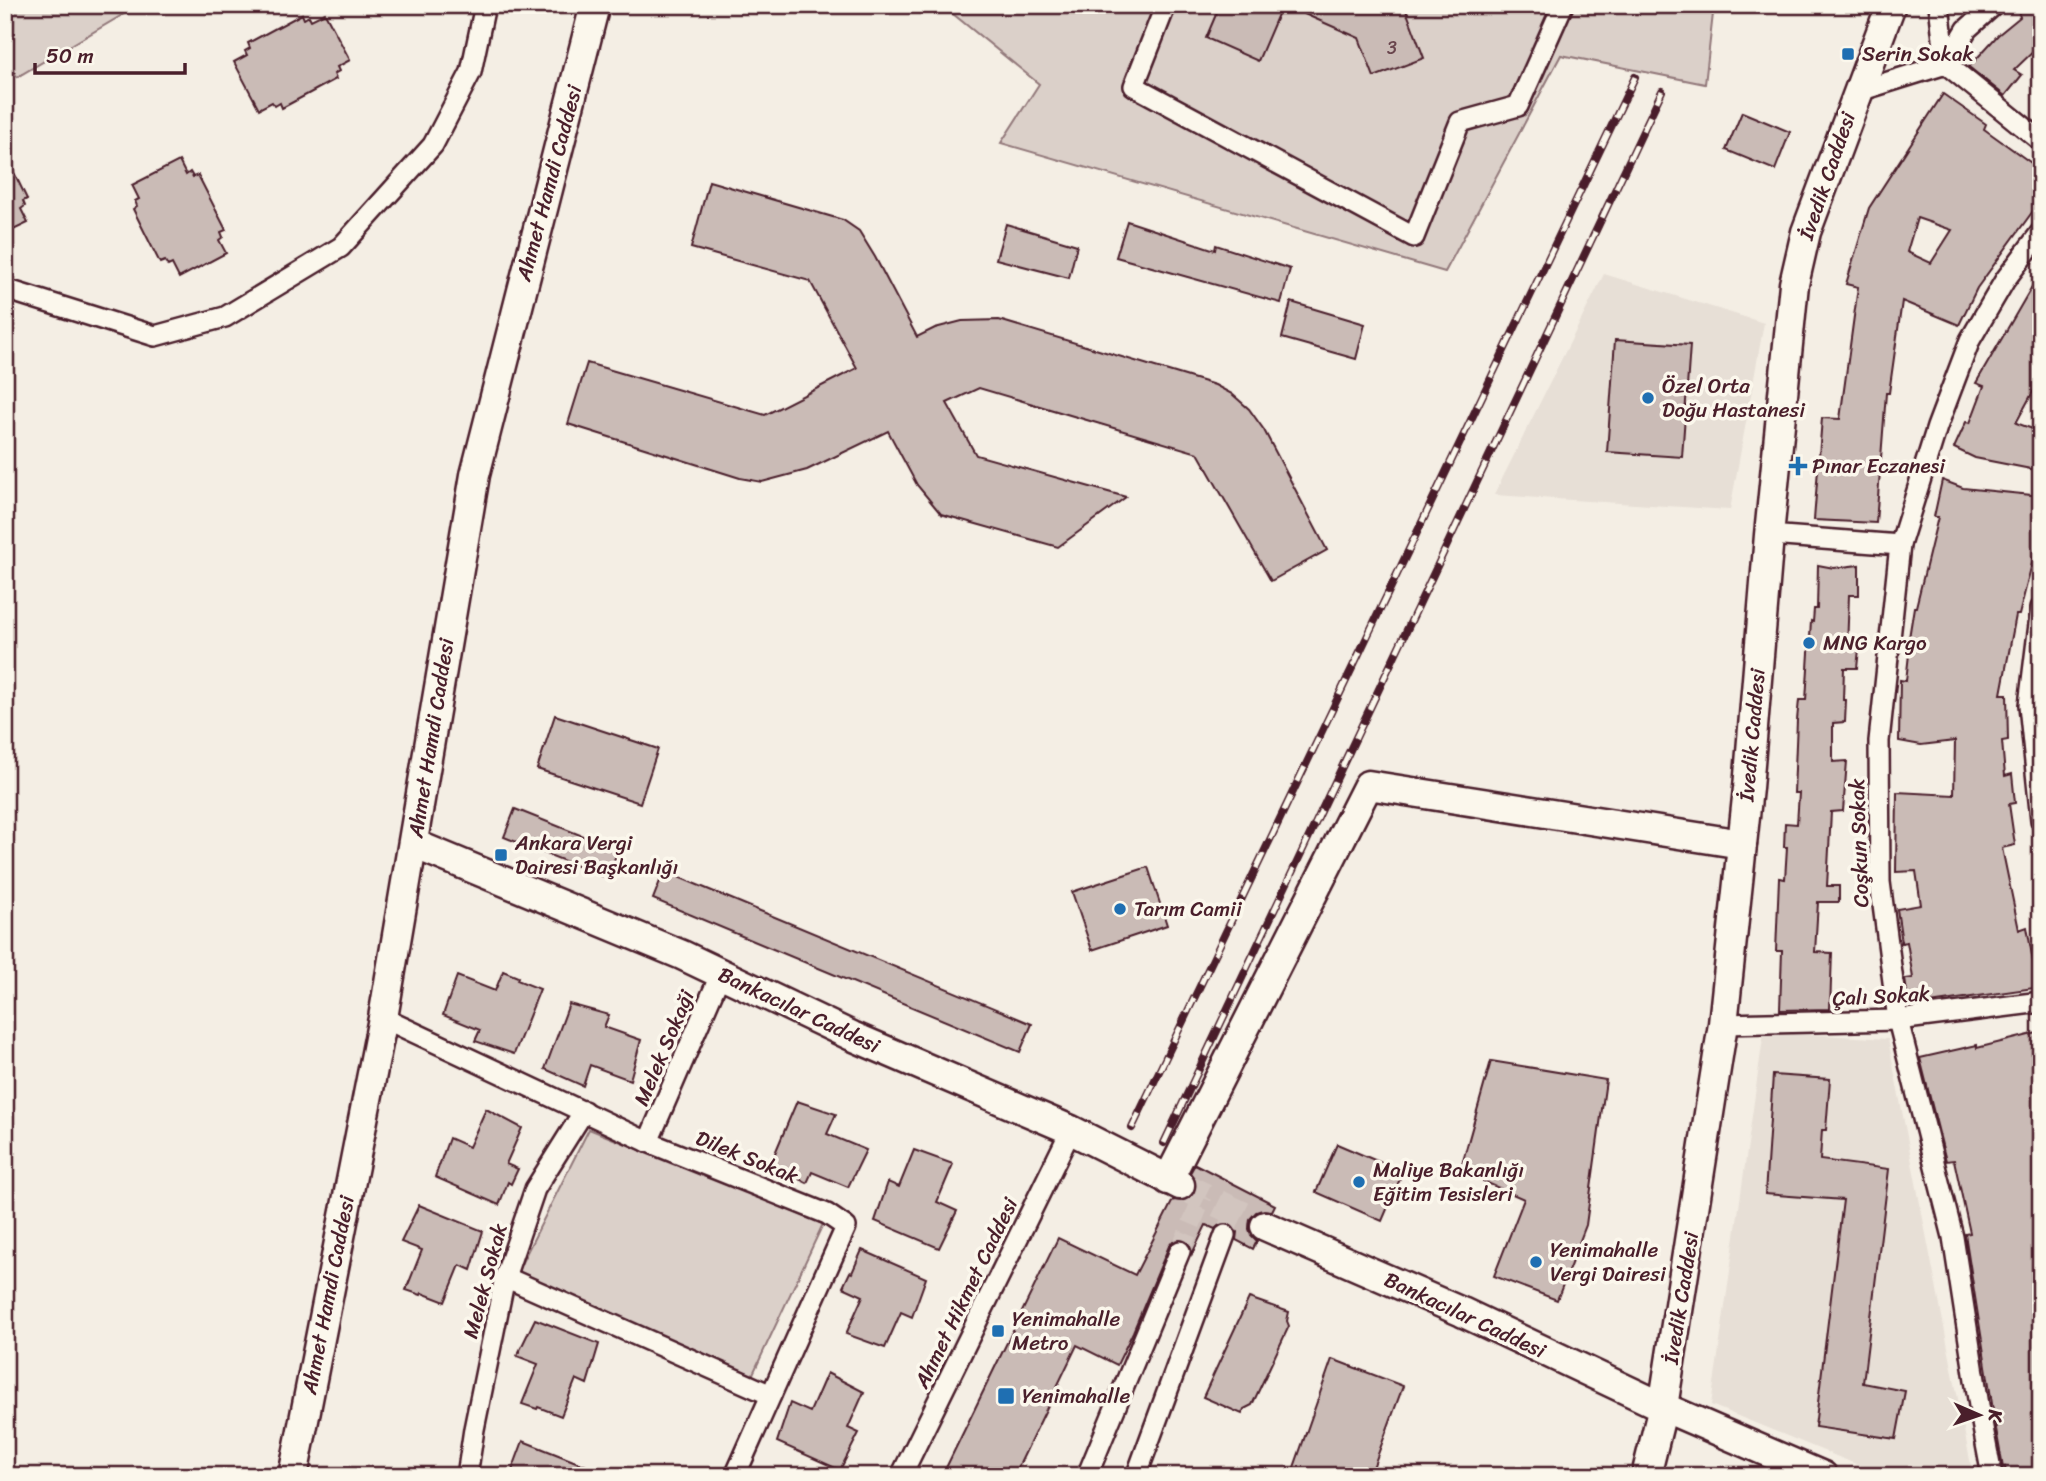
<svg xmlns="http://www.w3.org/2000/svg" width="2046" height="1481" viewBox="0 0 2046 1481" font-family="Sriracha,sans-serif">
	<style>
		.built { fill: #e7dfd6 }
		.green { fill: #dbd0c9; stroke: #92787a; stroke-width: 2 }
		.building { fill: #cabbb6; stroke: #4a1f2b; stroke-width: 2; fill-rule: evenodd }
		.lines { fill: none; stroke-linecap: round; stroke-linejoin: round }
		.street-tunnel { stroke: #d2c5bf; stroke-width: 19; stroke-dasharray: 19 10; stroke-linecap: butt }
		.secondary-tunnel { stroke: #d2c5bf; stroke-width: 28; stroke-dasharray: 28 14; stroke-linecap: butt }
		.street-casing { stroke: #4a1f2b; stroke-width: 24 }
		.secondary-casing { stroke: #4a1f2b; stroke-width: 33 }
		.street { stroke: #fbf7ec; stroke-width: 19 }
		.secondary { stroke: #fbf7ec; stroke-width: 28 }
		.rail-casing { stroke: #4a1f2b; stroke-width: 8 }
		.rail { stroke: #fbf7ec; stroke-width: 5; stroke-dasharray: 16; stroke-linecap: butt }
		.poi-dot { fill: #1f6fb2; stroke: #fbf7ec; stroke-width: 2.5 }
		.labels { text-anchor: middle; stroke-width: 7; stroke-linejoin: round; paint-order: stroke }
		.number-label { font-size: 18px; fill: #6a464e }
		.poi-label { font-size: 21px; fill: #4a1f2b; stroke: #fbf7ec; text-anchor: start }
		.street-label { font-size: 21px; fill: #4a1f2b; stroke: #fbf7ec }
	</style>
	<rect width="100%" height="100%" fill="#f4eee4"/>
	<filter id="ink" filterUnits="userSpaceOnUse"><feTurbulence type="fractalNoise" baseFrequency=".0143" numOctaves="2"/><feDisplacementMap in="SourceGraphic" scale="14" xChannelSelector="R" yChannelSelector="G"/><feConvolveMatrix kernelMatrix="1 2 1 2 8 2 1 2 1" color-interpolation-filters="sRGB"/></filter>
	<g filter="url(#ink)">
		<g class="built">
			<polygon points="1604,274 1764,323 1730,510 1494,495"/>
			<polygon points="1764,1031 1888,1039 1973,1476 1885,1476 1711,1405"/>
		</g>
		<g class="green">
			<polygon points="5,5 139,5 17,77 5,56"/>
			<polygon points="942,5 1714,5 1705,84 1561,55 1445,272 1001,143 1039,84"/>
			<polygon points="589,1129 823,1224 752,1376 517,1272"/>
		</g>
		<g class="building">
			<polygon points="1220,5 1282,5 1258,61 1206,38"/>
			<polygon points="1284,5 1404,5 1424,58 1374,77 1359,38"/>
			<polygon points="2026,5 2041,5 2041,44 2014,70 2022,75 2005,96 1969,67 1998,35 2020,17 2018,11"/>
			<polygon points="325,13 350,60 337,67 339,71 334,74 336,79 321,87 282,108 280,103 275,106 272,102 259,109 234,62 247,55 245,51 250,48 248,43 302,14 304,19 309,16 311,20"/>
			<path d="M1943,94L1986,124L1984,129L2041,170V200L1977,288L1959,325L1902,301L1889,393H1886L1876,523L1814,520L1822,418L1840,419L1858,287L1846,284L1869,208ZM1917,218L1952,230L1931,263L1907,252Z"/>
			<polygon points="1742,112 1790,132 1775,170 1726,150"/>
			<polygon points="5,154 27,199 23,201 25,206 21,209 28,223 5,234"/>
			<polygon points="179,161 186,175 190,172 193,177 198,175 226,230 221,232 223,237 219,240 226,253 179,278 172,264 168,266 165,261 160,263 133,209 137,206 135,201 139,199 132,185"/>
			<polygon points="709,181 843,220 859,231 875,257 917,337 935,328 962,321 999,320 1215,385 1232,394 1249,409 1264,430 1327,550 1271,581 1198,453 979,388 947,403 976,455 1126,497 1058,547 941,514 917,485 888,431 807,470 762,482 740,478 568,424 587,363 765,415 857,368 810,281 691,248"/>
			<polygon points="1127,221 1215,250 1216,245 1290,269 1281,303 1116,257"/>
			<polygon points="1006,224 1077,245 1069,278 996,259"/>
			<polygon points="2041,271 2041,377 2016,423 2041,432 2041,471 1975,458 1954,448 1966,422 1970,423 1984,386 1976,383"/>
			<polygon points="1291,302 1365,324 1356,359 1282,338"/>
			<polygon points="1615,340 1690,345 1682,457 1607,452"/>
			<polygon points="1942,480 1963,488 2041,496 2041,528 2019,615 2016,615 2001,694 2007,694 2008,740 2002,741 2005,776 2012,774 2015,803 2009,804 2015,845 2002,848 2019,930 2027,927 2034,967 2041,965 2041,987 1909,1006 1905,979 1913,978 1907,942 1902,943 1897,909 1921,905 1916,871 1896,872 1897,792 1954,795 1955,741 1921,745 1899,741 1900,680 1906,681 1910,645 1908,644 1914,607 1916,607 1938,517 1934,517"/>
			<polygon points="1818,565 1834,568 1859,565 1859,595 1849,595 1847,648 1859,649 1857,668 1844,668 1843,700 1846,700 1845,722 1833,723 1833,762 1847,761 1843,811 1831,812 1827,886 1839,886 1839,902 1818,902 1815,952 1832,953 1830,1009 1780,1010 1782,951 1776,951 1779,878 1785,879 1787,847 1784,847 1785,823 1797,824 1799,793 1794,793 1797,720 1799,700 1806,700 1811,621 1813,622 1814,609 1817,609"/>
			<polygon points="555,715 658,749 640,803 537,769"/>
			<polygon points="515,809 618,850 607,878 504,837"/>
			<polygon points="1148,867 1167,925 1092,950 1072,892"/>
			<polygon points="664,871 1032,1024 1020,1052 653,899"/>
			<polygon points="503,971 518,977 517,980 540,989 514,1054 475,1041 480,1030 443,1015 457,976 495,991"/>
			<polygon points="569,1004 609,1015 604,1027 641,1040 630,1080 590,1065 583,1086 545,1069"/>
			<polygon points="2041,1032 2041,1325 2034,1326 2041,1360 2041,1476 2007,1476 2005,1467 2003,1468 1996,1429 1965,1234 1970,1233 1954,1160 1946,1161 1920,1058 1977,1045 1977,1048"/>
			<polygon points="1491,1061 1606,1080 1586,1225 1557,1300 1494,1276 1524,1199 1460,1171"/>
			<polygon points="1773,1075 1830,1079 1826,1130 1822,1130 1820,1160 1889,1169 1863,1383 1905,1391 1896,1439 1815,1427 1843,1200 1765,1194"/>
			<polygon points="797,1101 836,1114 827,1134 866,1150 848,1187 812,1172 807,1183 770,1165"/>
			<polygon points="486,1109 522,1128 506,1164 518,1169 511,1184 508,1182 499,1205 435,1177 449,1138 469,1147"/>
			<polygon points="1337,1144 1403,1172 1382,1221 1316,1192"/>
			<polygon points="914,1150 953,1164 937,1202 957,1211 939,1248 875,1221 888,1182 899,1187"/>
			<polygon points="1195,1164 1275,1205 1272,1211 1262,1210 1256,1212 1250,1219 1249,1229 1251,1235 1257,1241 1253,1249 1236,1240 1237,1232 1229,1223 1222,1223 1215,1229 1206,1225 1192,1254 1190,1244 1185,1240 1173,1241 1169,1246 1133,1332 1117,1365 1077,1345 1014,1476 942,1476 1058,1238 1135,1275 1173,1200 1182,1201 1188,1199 1194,1193 1196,1183 1190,1173"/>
			<polygon points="419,1205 483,1231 471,1270 460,1265 445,1302 422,1293 421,1295 406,1290 422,1250 401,1242"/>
			<polygon points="862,1250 926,1278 912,1317 901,1312 885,1348 846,1334 863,1296 843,1287 850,1272 852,1273"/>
			<polygon points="1249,1298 1289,1312 1287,1321 1289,1326 1252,1405 1244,1409 1242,1414 1203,1397"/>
			<polygon points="535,1319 599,1344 587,1384 576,1379 561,1416 538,1407 537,1409 522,1404 538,1364 517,1356"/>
			<polygon points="1332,1359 1403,1386 1370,1476 1291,1476"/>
			<polygon points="827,1373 864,1392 848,1428 859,1433 840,1470 777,1442 790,1403 810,1412"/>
			<polygon points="523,1441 609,1475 609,1476 510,1476"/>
		</g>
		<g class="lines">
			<g class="street-tunnel">
				<polyline points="1225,1235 1233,1211"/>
				<polyline points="1180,1251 1203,1196"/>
			</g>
			<polyline class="secondary-tunnel" points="1180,1185 1265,1226"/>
			<defs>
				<g id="street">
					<polyline points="1939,5 1946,64 2041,141"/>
					<polyline points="1165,7 1134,86 1414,237 1460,122 1518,106 1563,5"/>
					<polyline points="1856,92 1946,64 1967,29 1994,5"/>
					<polyline points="5,289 155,336 225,317 341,247 433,145 471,72 485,5"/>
					<polyline points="1769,535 1900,545"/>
					<polyline points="2041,608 2029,705 2041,820"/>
					<polyline points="383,1018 648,1142 827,1214 846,1227 735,1476"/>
					<polyline points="1723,1024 1898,1020 2041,1002"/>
					<polyline points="648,1142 721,973"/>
					<polyline points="505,1277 771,1395"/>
					<polyline points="467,1476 474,1429 505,1277 535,1189 584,1111"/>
					<polyline points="901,1476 1071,1130"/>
					<polyline points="1087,1476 1180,1251"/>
					<polyline points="1140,1476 1137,1474 1225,1235"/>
					<polyline points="1992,1476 1980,1412 1953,1237 1898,1020 1880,882 1879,741 1900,545 1937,427 1970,340 2005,280 2041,232"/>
				</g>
				<g id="secondary">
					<polyline points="414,844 682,955 852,1036 1071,1130 1180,1185"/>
					<polyline points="1168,1180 1368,785 1742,844"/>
					<polyline points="1265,1226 1462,1312 1663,1407 1823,1476"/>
					<polyline points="293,1476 383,1018 475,475 595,5"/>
					<polyline points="1646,1476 1663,1407 1723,1024 1748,788 1769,535 1794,284 1806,232 1891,5"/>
				</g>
			</defs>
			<use href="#street" class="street-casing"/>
			<use href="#secondary" class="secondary-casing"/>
			<use href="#street" class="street"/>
			<use href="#secondary" class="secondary"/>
			<defs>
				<g id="rail">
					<polyline points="1132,1128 1635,77"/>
					<polyline points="1164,1143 1662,91"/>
				</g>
			</defs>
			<use href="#rail" class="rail-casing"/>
			<use href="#rail" class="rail"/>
		</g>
	</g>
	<g class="poi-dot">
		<rect x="1841" y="47" width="14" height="14" rx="3.5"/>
		<circle cx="1648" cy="398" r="7"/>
		<path d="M1794.5 455.5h7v7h7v7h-7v7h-7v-7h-7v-7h7z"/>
		<circle cx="1809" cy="643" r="7"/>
		<rect x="494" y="848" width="14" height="14" rx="3.5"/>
		<circle cx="1120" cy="909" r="7"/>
		<circle cx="1359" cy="1182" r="7"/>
		<circle cx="1536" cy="1262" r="7"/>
		<rect x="991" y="1324" width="14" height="14" rx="3.5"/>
		<rect x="997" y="1387" width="18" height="18" rx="3.5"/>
	</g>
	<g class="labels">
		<g class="number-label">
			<text x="1392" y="54">3</text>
		</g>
		<g class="poi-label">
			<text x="1862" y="61">Serin Sokak</text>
			<text x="1662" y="393">Özel Orta<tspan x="1662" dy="24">Doğu Hastanesi</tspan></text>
			<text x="1812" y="473">Pınar Eczanesi</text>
			<text x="1823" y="650">MNG Kargo</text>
			<text x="515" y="850">Ankara Vergi<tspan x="515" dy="24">Dairesi Başkanlığı</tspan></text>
			<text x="1134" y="916">Tarım Camii</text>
			<text x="1373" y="1177">Maliye Bakanlığı<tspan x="1373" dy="24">Eğitim Tesisleri</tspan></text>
			<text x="1550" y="1257">Yenimahalle<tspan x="1550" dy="24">Vergi Dairesi</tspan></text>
			<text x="1012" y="1326">Yenimahalle<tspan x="1012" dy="24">Metro</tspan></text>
			<text x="1022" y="1403">Yenimahalle</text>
		</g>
		<g class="street-label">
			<text transform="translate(1827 176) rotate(-71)" y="7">İvedik Caddesi</text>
			<text transform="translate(549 183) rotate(-75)" y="7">Ahmet Hamdi Caddesi</text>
			<text transform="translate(1752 735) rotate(-85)" y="7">İvedik Caddesi</text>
			<text transform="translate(431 738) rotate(-81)" y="7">Ahmet Hamdi Caddesi</text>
			<text transform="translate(1859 843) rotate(-92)" y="7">Coşkun Sokak</text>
			<text transform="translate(1881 996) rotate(-3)" y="7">Çalı Sokak</text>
			<text transform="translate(799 1010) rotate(25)" y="7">Bankacılar Caddesi</text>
			<text transform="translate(664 1048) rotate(-67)" y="7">Melek Sokaği</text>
			<text transform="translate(747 1157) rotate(22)" y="7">Dilek Sokak</text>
			<text transform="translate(485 1281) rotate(-75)" y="7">Melek Sokak</text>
			<text transform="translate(966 1293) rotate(-64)" y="7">Ahmet Hikmet Caddesi</text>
			<text transform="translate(328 1295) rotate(-79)" y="7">Ahmet Hamdi Caddesi</text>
			<text transform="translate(1681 1298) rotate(-81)" y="7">İvedik Caddesi</text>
			<text transform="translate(1465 1315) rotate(25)" y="7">Bankacılar Caddesi</text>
		</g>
	</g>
	<rect width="2046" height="1481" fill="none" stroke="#fbf7ec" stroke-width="28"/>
	<rect x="14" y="14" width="2018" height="1453" fill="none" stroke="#4a1f2b" stroke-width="2.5" filter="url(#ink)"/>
	<g transform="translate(1979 1415) rotate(92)" stroke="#fbf7ec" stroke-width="5" paint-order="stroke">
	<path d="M0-5L12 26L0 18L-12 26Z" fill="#4a1f2b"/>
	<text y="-10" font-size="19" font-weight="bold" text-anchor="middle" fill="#4a1f2b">K</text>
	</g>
	<path d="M35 63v10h150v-10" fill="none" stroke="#4a1f2b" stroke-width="3.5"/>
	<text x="46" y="63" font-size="21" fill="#4a1f2b" stroke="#fbf7ec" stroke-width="5" paint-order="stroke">50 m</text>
</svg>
